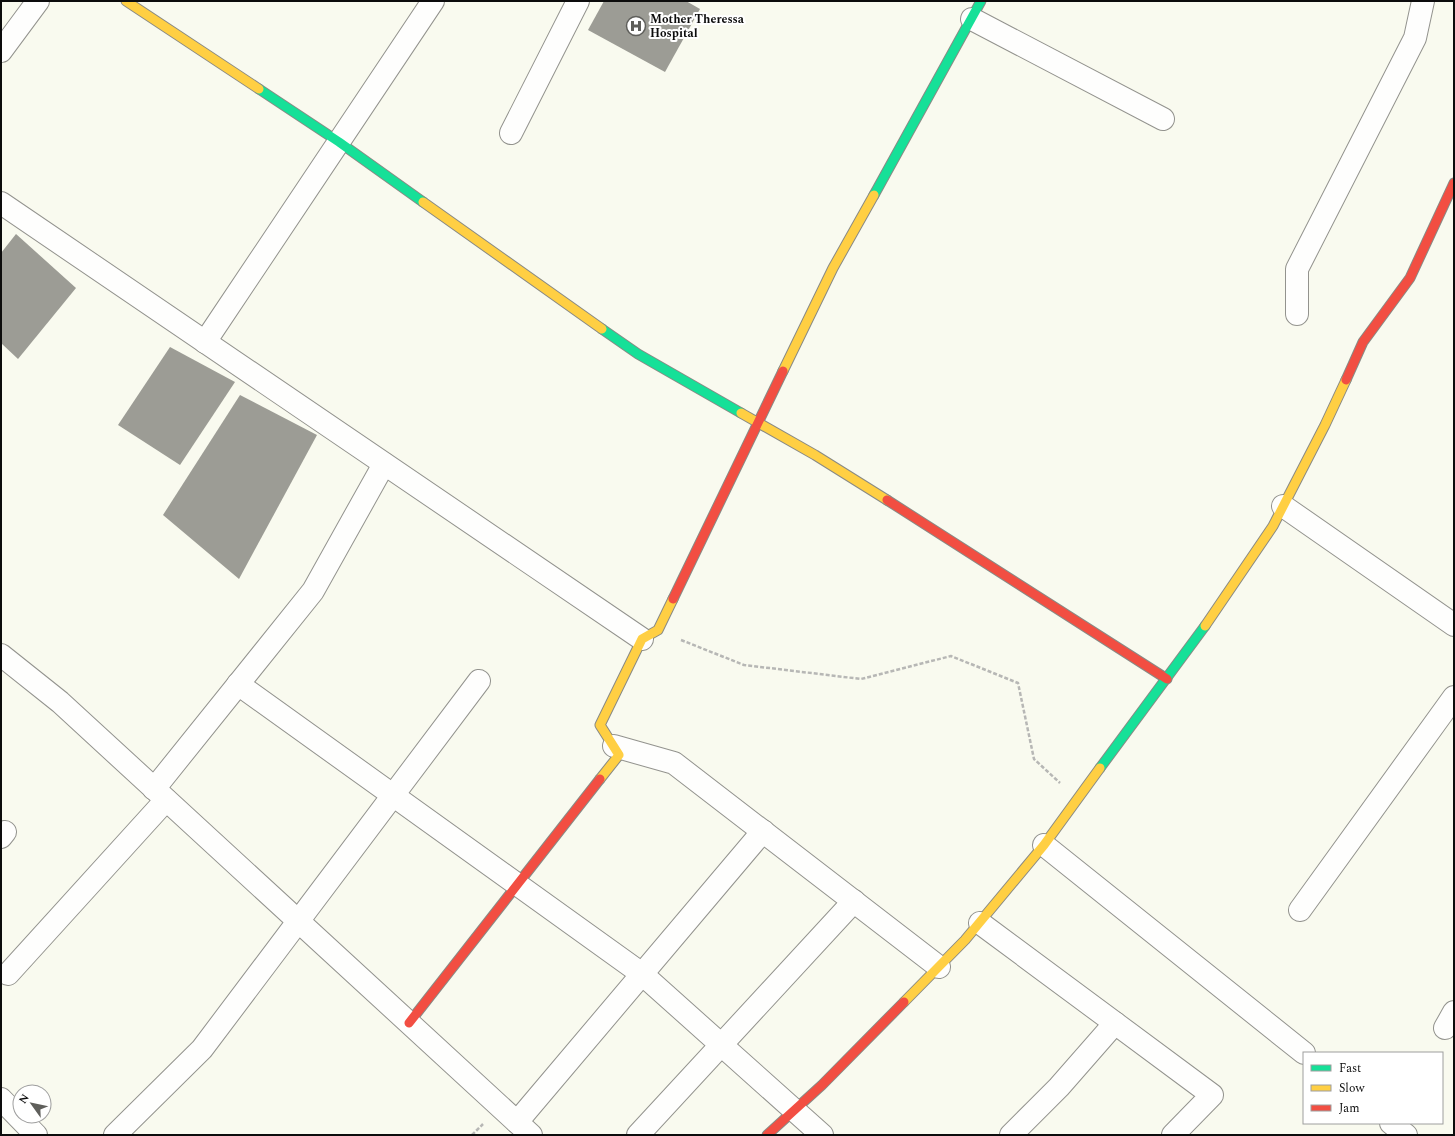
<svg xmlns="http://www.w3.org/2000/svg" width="1455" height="1136" viewBox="0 0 1455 1136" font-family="Spectral,serif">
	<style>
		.building { fill: #9c9c95 }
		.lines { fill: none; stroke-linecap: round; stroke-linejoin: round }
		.street-casing { stroke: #93938e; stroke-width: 24 }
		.fast-casing { stroke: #898a85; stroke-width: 11 }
		.slow-casing { stroke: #898a85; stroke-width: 11 }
		.jam-casing { stroke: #898a85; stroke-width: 11 }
		.path { stroke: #b7b7b5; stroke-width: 2.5; stroke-dasharray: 4 2; stroke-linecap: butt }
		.street { stroke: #fefefd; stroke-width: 22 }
		.fast { stroke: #16e098; stroke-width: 9 }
		.slow { stroke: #ffcf43; stroke-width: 9 }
		.jam { stroke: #f24e42; stroke-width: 9 }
		.labels { text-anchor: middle; stroke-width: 4; stroke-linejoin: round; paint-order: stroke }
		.poi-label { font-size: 12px; font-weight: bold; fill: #0c0c0c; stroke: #fff; text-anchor: start }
	</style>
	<rect width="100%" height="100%" fill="#f9faef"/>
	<g class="building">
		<polygon points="604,1 686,1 700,9 665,72 588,30"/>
		<polygon points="16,234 76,288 18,359 1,343 1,253"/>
		<polygon points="170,347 235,382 180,465 118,425"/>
		<polygon points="240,395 317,435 239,579 163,515"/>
	</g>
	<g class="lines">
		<defs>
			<g id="street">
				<polyline points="972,19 1163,119"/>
				<polyline points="1,51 38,1"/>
				<polyline points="511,133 578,1"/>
				<polyline points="1,203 642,639"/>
				<polyline points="1297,314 1297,269 1415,38 1423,1"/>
				<polyline points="205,342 433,1"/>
				<polyline points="1283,506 1454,625"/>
				<polyline points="1,655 60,702 531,1135"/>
				<polyline points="238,684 642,974 822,1135"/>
				<polyline points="614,746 674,763 939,967"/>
				<polyline points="154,789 313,591 384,464"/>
				<polyline points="1,837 5,832"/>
				<polyline points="1044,845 1304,1053"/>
				<polyline points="1300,910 1454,697"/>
				<polyline points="980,923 1212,1095 1173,1135"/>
				<polyline points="8,974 166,800"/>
				<polyline points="1445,1028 1454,1012"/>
				<polyline points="1,1099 36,1135"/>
				<polyline points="517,1122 763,831"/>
				<polyline points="1391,1123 1406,1135"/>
				<polyline points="115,1135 202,1049 479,681"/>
				<polyline points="638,1135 854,901"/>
				<polyline points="1011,1135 1059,1087 1115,1023"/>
			</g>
			<g id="fast">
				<polyline points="259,89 339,142 423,202"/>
				<polyline points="874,195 981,1"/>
				<polyline points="602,329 638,354 741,413"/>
				<polyline points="1100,768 1205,626"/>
			</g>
			<g id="slow">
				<polyline points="126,1 259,89"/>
				<polyline points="423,202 602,329"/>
				<polyline points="783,371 833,268 874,195"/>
				<polyline points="741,413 815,455 887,500"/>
				<polyline points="1205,626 1273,526 1325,425 1346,380"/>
				<polyline points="600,779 619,755 600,725 642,639 658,630 673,599"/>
				<polyline points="904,1002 965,940 1044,845 1100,768"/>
			</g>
			<g id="jam">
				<polyline points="1346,380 1363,342 1410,278 1454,183"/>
				<polyline points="887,500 1167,679"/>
				<polyline points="673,599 783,371"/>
				<polyline points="409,1023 600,779"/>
				<polyline points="767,1135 822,1085 904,1002"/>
			</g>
		</defs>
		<use href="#street" class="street-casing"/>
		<use href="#fast" class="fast-casing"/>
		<use href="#slow" class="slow-casing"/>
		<use href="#jam" class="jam-casing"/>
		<g class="path">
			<polyline points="681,640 744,665 861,679 951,656 1018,683 1034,759 1060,783"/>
			<polyline points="472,1135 483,1124"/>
		</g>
		<use href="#street" class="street"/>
		<use href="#fast" class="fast"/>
		<use href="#slow" class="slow"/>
		<use href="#jam" class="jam"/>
	</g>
	<defs>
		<symbol id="hospital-ring" viewBox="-11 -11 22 22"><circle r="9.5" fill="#fff" stroke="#5f5f5b" stroke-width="1.5"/><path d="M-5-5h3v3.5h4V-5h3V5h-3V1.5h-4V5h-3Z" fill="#5f5f5b"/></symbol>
	</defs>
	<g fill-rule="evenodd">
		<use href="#hospital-ring" x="625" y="15" width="22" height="22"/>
	</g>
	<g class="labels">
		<g class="poi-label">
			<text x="650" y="23">Mother Theressa<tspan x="650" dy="14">Hospital</tspan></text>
		</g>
	</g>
	<rect width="1455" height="1136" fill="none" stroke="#0c0c0c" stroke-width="4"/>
	<rect x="1303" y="1052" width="140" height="72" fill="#ffffff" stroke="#9e9e9e"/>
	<rect x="1311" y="1065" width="20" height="6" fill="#16e098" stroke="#9e9e9e"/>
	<text x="1339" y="1072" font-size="12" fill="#0c0c0c">Fast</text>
	<rect x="1311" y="1085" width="20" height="6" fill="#ffcf43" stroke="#9e9e9e"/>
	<text x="1339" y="1092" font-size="12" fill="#0c0c0c">Slow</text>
	<rect x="1311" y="1105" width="20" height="6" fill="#f24e42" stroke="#9e9e9e"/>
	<text x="1339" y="1112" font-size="12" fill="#0c0c0c">Jam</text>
	<g transform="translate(32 1104) rotate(303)"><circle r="19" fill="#ffffff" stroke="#9e9e9e"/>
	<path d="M0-3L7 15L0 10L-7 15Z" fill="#5f5f5b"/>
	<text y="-6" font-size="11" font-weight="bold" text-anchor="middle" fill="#0c0c0c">N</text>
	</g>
</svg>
